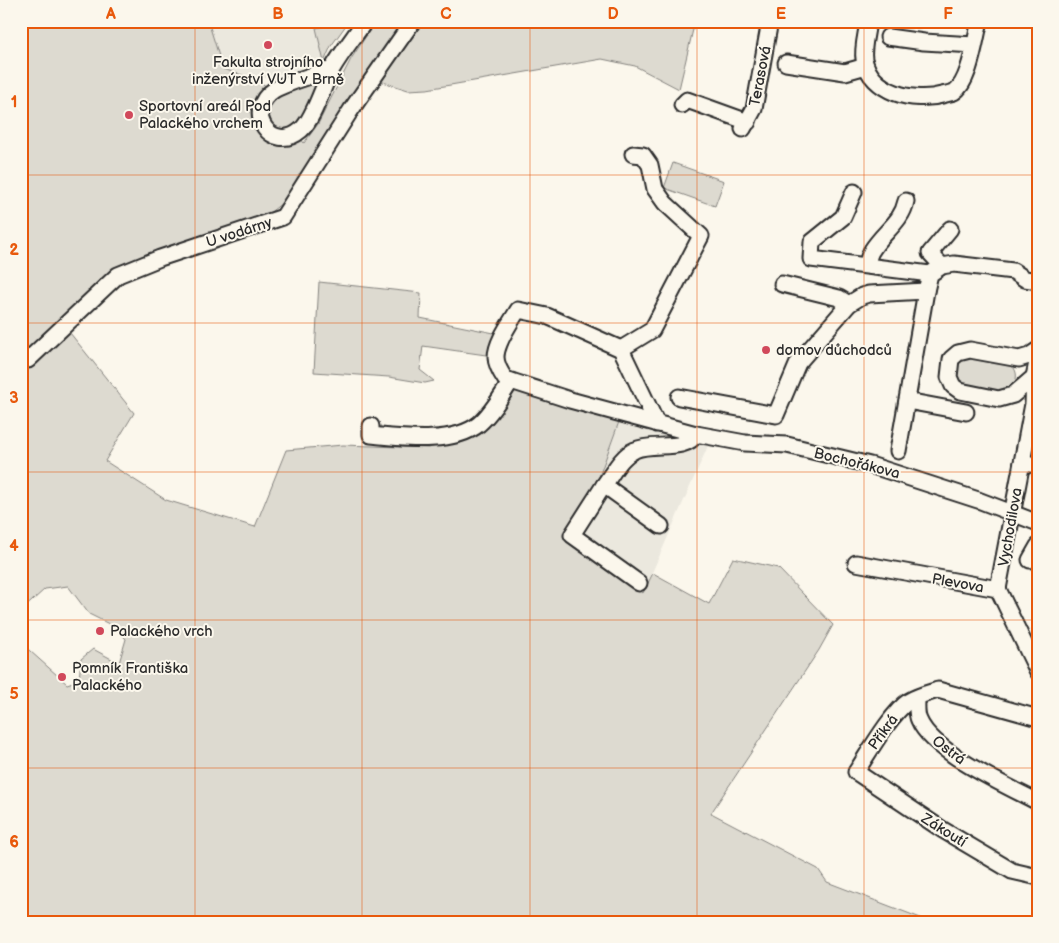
<svg xmlns="http://www.w3.org/2000/svg" width="1059" height="943" viewBox="0 0 1059 943" font-family="'Balsamiq Sans',sans-serif">
	<style>
		.built { fill: #ebe8de }
		.green { fill: #dddad0; stroke: #84827e }
		.lines { fill: none; stroke-linecap: round; stroke-linejoin: round }
		.minor-casing { stroke: #2b2b2b; stroke-width: 19 }
		.minor { stroke: #fbf7ec; stroke-width: 15 }
		.grid { fill: none; stroke: #e8590c; stroke-width: 1; stroke-opacity: 0.55 }
		.poi-dot { fill: #d1495b; stroke: #fbf7ec; stroke-width: 2 }
		.labels { text-anchor: middle; stroke-width: 4; stroke-linejoin: round; paint-order: stroke }
		.poi-label { font-size: 15px; fill: #2b2b2b; stroke: #fbf7ec; text-anchor: start }
		.street-label { font-size: 15px; fill: #2b2b2b; stroke: #fbf7ec }
		.neatline { fill: none; stroke: #e8590c; stroke-width: 2 }
		.grid-label { font-size: 16px; text-anchor: middle; font-weight: bold; fill: #e8590c }
	</style>
	<rect width="100%" height="100%" fill="#fbf7ec"/>
	<filter id="ink" filterUnits="userSpaceOnUse"><feTurbulence type="fractalNoise" baseFrequency=".02" numOctaves="2"/><feDisplacementMap in="SourceGraphic" scale="10" xChannelSelector="R" yChannelSelector="G"/><feConvolveMatrix kernelMatrix="1 2 1 2 8 2 1 2 1" color-interpolation-filters="sRGB"/></filter>
	<g filter="url(#ink)">
		<g class="built">
			<polygon points="208,21 326,21 327,26 316,28 324,62 258,80 223,69"/>
			<polygon points="620,419 708,446 643,593 564,533 596,485"/>
		</g>
		<g class="green">
			<polygon points="21,21 208,21 223,69 258,80 267,87 255,121 300,138 304,143 318,124 351,59 376,21 410,21 286,200 268,214 133,263 97,282 58,324 70,333 134,413 105,461 166,500 255,527 286,450 343,445 429,448 467,436 504,405 516,390 620,419 596,485 564,533 643,593 653,573 709,604 733,558 778,568 833,625 819,650 711,813 818,869 827,882 931,922 21,922 21,643 67,684 79,680 81,659 93,649 119,663 126,639 115,627 89,614 68,586 45,589 21,611"/>
			<polygon points="326,21 349,21 331,46 324,62 316,28 326,26"/>
			<path d="M419,21H539V27C552,30 587,29 598,21H695L679,89L635,66L602,59L427,89L408,90L380,81Z"/>
			<polygon points="317,81 320,82 302,120 293,129 277,130 267,119 267,107 276,96"/>
			<polygon points="673,163 724,181 715,206 664,188"/>
			<polygon points="319,282 421,293 420,318 499,334 493,356 423,346 420,370 434,381 425,383 389,377 314,372"/>
			<path d="M965,357C976,358 1003,359 1011,365C1021,373 1016,388 1004,392C1001,393 997,391 993,391C981,389 955,390 955,372C956,365 959,361 965,357Z"/>
		</g>
		<g class="lines">
			<defs>
				<g id="minor">
					<path d="M868,21C867,32 862,48 864,59C871,93 914,103 942,95C946,94 951,93 954,92C970,82 975,39 980,21"/>
					<polyline points="888,37 924,42 974,45"/>
					<polyline points="786,63 845,72 866,66"/>
					<path d="M332,69C315,75 290,81 274,90C242,111 272,155 301,130C314,119 323,85 332,69C342,52 354,37 365,21"/>
					<polyline points="682,105 687,100 748,122"/>
					<polyline points="743,129 754,109 770,21"/>
					<polyline points="854,192 843,217 812,242 811,259 930,274"/>
					<path d="M867,265C868,260 869,254 872,250C883,232 902,222 906,201"/>
					<polyline points="942,266 930,253 950,229"/>
					<polyline points="782,284 839,298 849,304"/>
					<polyline points="621,349 652,330 701,236 665,203 655,189 650,165 643,155 633,154"/>
					<polyline points="28,360 118,275 160,258 283,217 351,110 413,21"/>
					<polyline points="1034,377 1013,395 999,399 960,391 953,386 949,377 951,359 958,353 970,350 1019,359 1029,356 1038,350"/>
					<polyline points="679,397 776,415 798,363 849,304 862,296 869,294 926,291"/>
					<polyline points="907,401 966,412"/>
					<path d="M657,424L621,349L547,316L518,310C511,322 496,342 496,357C496,364 501,373 505,379L570,400L696,434L745,443L787,445L870,465L978,500L1038,523"/>
					<path d="M371,426V435C402,438 453,445 479,424C492,413 502,395 511,381"/>
					<polyline points="898,451 926,291 930,274 942,266 954,264 1013,271 1025,279 1038,281"/>
					<polyline points="1022,463 1038,465"/>
					<polyline points="604,485 572,535 639,583"/>
					<path d="M661,526L604,485C613,473 621,456 635,450C652,442 687,452 696,434"/>
					<polyline points="1030,560 1038,546"/>
					<polyline points="856,563 998,589"/>
					<polyline points="998,589 1033,404 1034,377 1038,357"/>
					<polyline points="998,589 1038,672"/>
					<path d="M917,698C917,705 916,714 919,720C932,752 1007,786 1038,802"/>
					<path d="M1038,718L938,690C928,693 917,696 909,701C891,713 868,754 856,772L943,830L1012,871L1038,877"/>
				</g>
			</defs>
			<use href="#minor" class="minor-casing"/>
			<use href="#minor" class="minor"/>
		</g>
	</g>
	<path class="grid" d="M195,21V922M362,21V922M530,21V922M697,21V922M864,21V922M21,175H1038M21,323H1038M21,472H1038M21,620H1038M21,768H1038"/>
	<g class="poi-dot">
		<circle cx="268" cy="45" r="5"/>
		<circle cx="129" cy="115" r="5"/>
		<circle cx="766" cy="350" r="5"/>
		<circle cx="100" cy="631" r="5"/>
		<circle cx="62" cy="677" r="5"/>
	</g>
	<g class="labels">
		<g class="poi-label">
			<text x="268" y="67" text-anchor="middle">Fakulta strojního<tspan x="268" dy="17">inženýrství VUT v Brně</tspan></text>
			<text x="139" y="111">Sportovní areál Pod<tspan x="139" dy="17">Palackého vrchem</tspan></text>
			<text x="776" y="355">domov důchodců</text>
			<text x="110" y="636">Palackého vrch</text>
			<text x="72" y="673">Pomník Františka<tspan x="72" dy="17">Palackého</tspan></text>
		</g>
		<g class="street-label">
			<text transform="translate(760 76) rotate(-79)" y="5">Terasová</text>
			<text transform="translate(239 232) rotate(-18)" y="5">U vodárny</text>
			<text transform="translate(857 463) rotate(14)" y="5">Bochořákova</text>
			<text transform="translate(1010 527) rotate(-80)" y="5">Vychodilova</text>
			<text transform="translate(958 583) rotate(10)" y="5">Plevova</text>
			<text transform="translate(883 732) rotate(-54)" y="5">Příkrá</text>
			<text transform="translate(949 750) rotate(37)" y="5">Ostrá</text>
			<text transform="translate(944 830) rotate(32)" y="5">Zákoutí</text>
		</g>
	</g>
	<rect width="1059" height="943" fill="none" stroke="#fbf7ec" stroke-width="55"/>
	<rect x="28" y="28" width="1004" height="888" class="neatline"/>
	<g class="grid-label">
		<text x="111" y="19">A</text>
		<text x="278" y="19">B</text>
		<text x="446" y="19">C</text>
		<text x="613" y="19">D</text>
		<text x="781" y="19">E</text>
		<text x="948" y="19">F</text>
		<text x="14" y="107">1</text>
		<text x="14" y="255">2</text>
		<text x="14" y="403">3</text>
		<text x="14" y="551">4</text>
		<text x="14" y="699">5</text>
		<text x="14" y="847">6</text>
	</g>
</svg>
